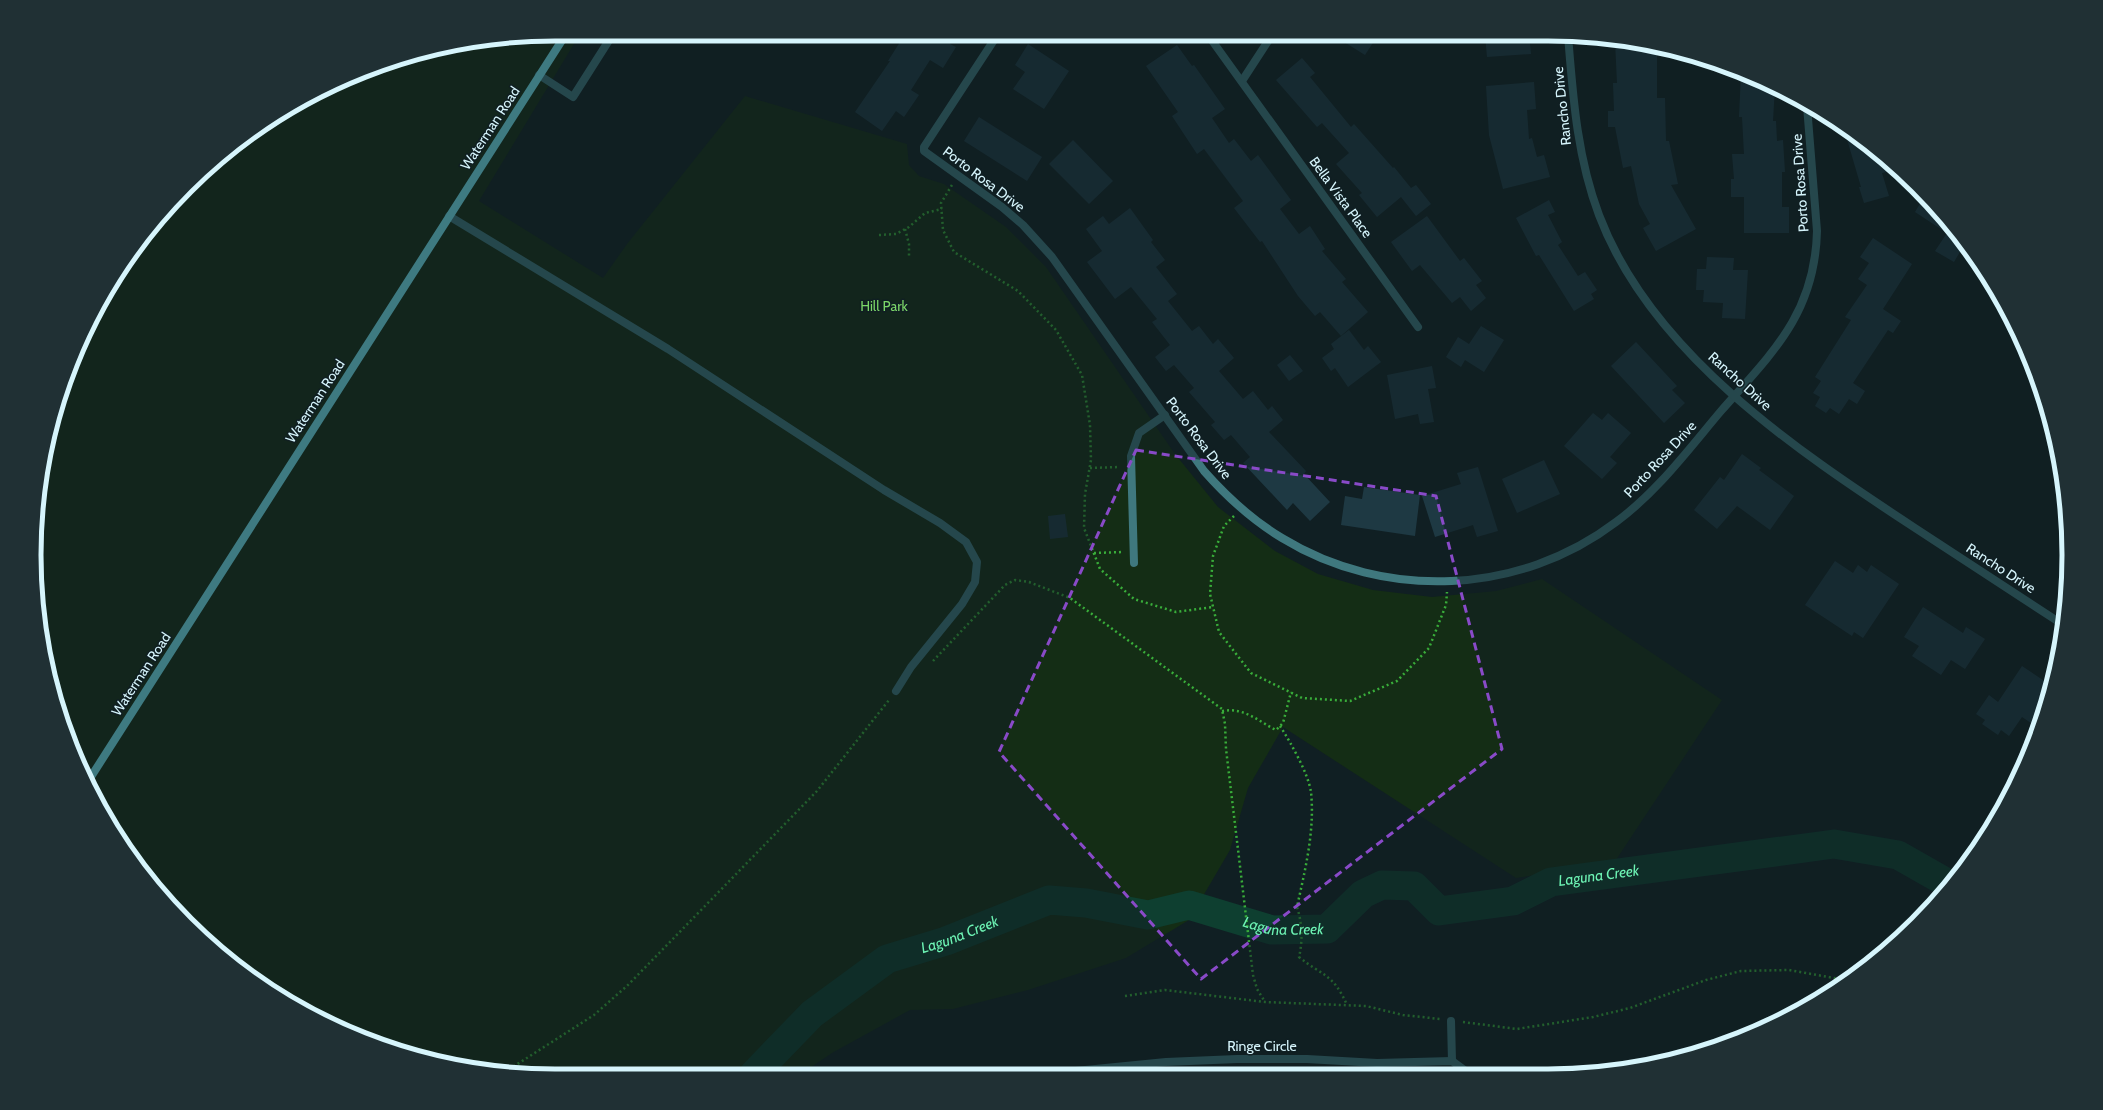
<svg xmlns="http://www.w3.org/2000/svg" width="2103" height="1110" viewBox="0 0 2103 1110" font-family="Cabin,sans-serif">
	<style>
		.green { fill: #142d15 }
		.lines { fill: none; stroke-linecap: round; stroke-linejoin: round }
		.river { stroke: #0e3f30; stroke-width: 29 }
		.building { fill: #1e3943 }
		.path { stroke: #39ad3a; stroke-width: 2.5; stroke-dasharray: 2 3; stroke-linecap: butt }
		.lane { stroke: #3f787e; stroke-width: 8 }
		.street { stroke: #3f787e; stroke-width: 8 }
		.secondary { stroke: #75e8f4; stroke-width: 8 }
		.marked { fill: none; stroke: #894ac8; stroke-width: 3; stroke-dasharray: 8 5; stroke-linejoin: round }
		.labels { text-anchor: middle; stroke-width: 3; stroke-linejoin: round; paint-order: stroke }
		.street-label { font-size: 14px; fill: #d6f5fc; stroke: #101f23 }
		.park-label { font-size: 14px; fill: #7cd668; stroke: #101f23 }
		.water-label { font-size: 15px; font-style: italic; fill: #6df3b4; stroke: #101f23 }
		.rim { fill: none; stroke: #d6f5fc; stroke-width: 5 }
	</style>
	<rect width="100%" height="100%" fill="#101f23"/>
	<polygon class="green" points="555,34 580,34 479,201 603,278 627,244 745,96 907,144 909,165 919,176 944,184 1006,227 1046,267 1175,454 1218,507 1275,551 1318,574 1373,590 1432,597 1496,591 1542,579 1722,700 1614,863 1516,878 1283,727 1248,788 1230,850 1189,920 1126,958 1074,975 1028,990 953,1009 910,1010 832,1053 801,1074 521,1075 420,1058 324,1022 238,968 186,923 122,845 88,785 52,690 38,623 35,521 52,420 74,355 122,266 163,211 238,142 295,104 387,62 454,44"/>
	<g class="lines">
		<path class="river" id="s1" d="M754,1074L812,1014L887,959L946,941L1049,900L1086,903L1148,915L1189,905L1272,930L1327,929L1363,894L1382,885L1414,886L1439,911L1513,901L1551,882L1834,844L1898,855L1949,884"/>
	</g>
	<g class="building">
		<polygon points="905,34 957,34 950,44 956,47 943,68 930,60 911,90 919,95 904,117 896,111 882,131 855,112 890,61 888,61"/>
		<polygon points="1333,35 1378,35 1365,55"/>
		<polygon points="1485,35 1529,35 1531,54 1487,57"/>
		<polygon points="1615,41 1657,47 1657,98 1665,98 1666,141 1669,141 1678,184 1671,185 1696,229 1656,251 1643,228 1650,224 1639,204 1631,166 1623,168 1615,127 1608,127 1608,111 1614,111 1613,83 1617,83"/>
		<polygon points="1028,44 1069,71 1044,109 1013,89 1025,72 1015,65"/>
		<polygon points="1177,45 1192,66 1194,65 1225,109 1212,118 1229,143 1234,139 1251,161 1258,155 1291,200 1280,209 1299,234 1310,226 1325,249 1322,251 1346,279 1342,282 1368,312 1341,336 1320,312 1315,316 1298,296 1262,241 1260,242 1234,208 1243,201 1204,149 1197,154 1172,116 1178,112 1146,66"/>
		<polygon points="1302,58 1315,73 1310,77 1351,127 1354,124 1393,168 1394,167 1411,188 1416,185 1431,204 1416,216 1401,197 1377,217 1359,195 1362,193 1336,164 1349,153 1322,123 1317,127 1276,80"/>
		<polygon points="1741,74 1775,86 1773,121 1776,121 1777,141 1783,140 1785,172 1782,172 1782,207 1789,207 1789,233 1744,233 1744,197 1731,197 1731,179 1734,179 1732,154 1744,154 1742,117 1739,117"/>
		<polygon points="1534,82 1536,109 1527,110 1529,139 1532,138 1537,157 1544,155 1550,177 1503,189 1489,135 1486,86"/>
		<polygon points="979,117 1042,157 1027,181 964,141"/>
		<polygon points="1844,129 1865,142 1895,170 1882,173 1889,196 1864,203 1859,187 1861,187"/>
		<polygon points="1073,140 1113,181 1089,204 1049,164"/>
		<polygon points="1924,197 1940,212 1964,245 1954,262 1935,251 1947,233 1915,212"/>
		<polygon points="1549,200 1555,212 1548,215 1562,242 1558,245 1578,276 1585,272 1597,290 1591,294 1594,299 1574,311 1539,255 1536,256 1516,218"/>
		<polygon points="1130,208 1153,240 1151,242 1165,260 1156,267 1177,294 1168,301 1192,331 1199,326 1213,344 1218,339 1234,358 1219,371 1243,399 1253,391 1268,410 1272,406 1283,420 1269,432 1306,471 1304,474 1330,502 1310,521 1293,503 1287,510 1243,463 1250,457 1231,435 1224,440 1211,425 1215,422 1189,392 1194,388 1174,365 1166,371 1155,357 1170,345 1152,322 1157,319 1131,287 1115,299 1087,262 1102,251 1086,229 1103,216 1109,224"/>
		<polygon points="1427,216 1460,261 1464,258 1482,281 1476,285 1486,298 1471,311 1460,297 1452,303 1420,265 1412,271 1391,242"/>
		<polygon points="1873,238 1912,264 1883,309 1901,321 1893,333 1888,330 1853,383 1865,391 1857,404 1849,399 1839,414 1830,408 1826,413 1815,406 1820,397 1813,393 1821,381 1815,377 1851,320 1845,317 1867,285 1858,279 1869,263 1860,257"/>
		<polygon points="1707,257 1734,258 1733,270 1748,270 1745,319 1722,318 1723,303 1703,302 1704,290 1696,290 1697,269 1706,269"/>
		<polygon points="1481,326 1504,340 1484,372 1465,360 1461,367 1446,357 1458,337 1469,344"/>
		<polygon points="1349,330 1364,350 1368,346 1381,362 1348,387 1335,368 1331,371 1322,358 1334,349 1331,344"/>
		<polygon points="1636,342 1677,386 1672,390 1685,403 1664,423 1611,366"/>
		<polygon points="1290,355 1303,371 1289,381 1277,365"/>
		<polygon points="1432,366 1436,388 1428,389 1434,422 1420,424 1418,414 1395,419 1387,375"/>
		<polygon points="1593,413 1602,420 1608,413 1631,433 1610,457 1617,463 1602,479 1564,446"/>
		<polygon points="1742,454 1761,468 1759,470 1794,496 1770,530 1737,506 1717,529 1694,510 1720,477 1724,480"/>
		<polygon points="1544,460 1560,494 1517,513 1502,479"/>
		<polygon points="1478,467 1498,531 1477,537 1473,525 1435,537 1422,496 1461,484 1457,473"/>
		<polygon points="1364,487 1420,495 1415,536 1341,525 1345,496 1362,499"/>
		<polygon points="1065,514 1068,537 1050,539 1048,516"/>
		<polygon points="1835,561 1853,573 1858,565 1867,572 1871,565 1899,584 1863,638 1854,632 1852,636 1805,605"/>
		<polygon points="1923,607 1963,633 1966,627 1985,639 1965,669 1951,660 1941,675 1912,656 1919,646 1904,637"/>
		<polygon points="2022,666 2052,686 2051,690 2037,727 2022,717 2009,736 2001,730 1998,735 1982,724 1985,720 1976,714 1989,695 1998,702"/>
	</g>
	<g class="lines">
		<g class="path">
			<polyline points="952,185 941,203 943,230 954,252 1018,291 1056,330 1082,375 1090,425 1091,460 1085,494 1084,528 1100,569 1134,599 1176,612 1213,607"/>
			<polyline points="905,229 909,244 909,257"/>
			<polyline points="879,235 896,234 909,227 925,213 942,209"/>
			<polyline points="1090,468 1119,467"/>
			<polyline points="1234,516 1224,526 1213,556 1210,594 1219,632 1251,673 1302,698 1350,701 1397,681 1429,648 1446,605 1447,592"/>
			<polyline points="1094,553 1123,552"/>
			<polyline points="933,661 1005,585 1015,580 1029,582 1070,598 1222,709 1225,724 1226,749 1253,975 1257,989 1265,1002"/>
			<path d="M1222,711C1244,707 1258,721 1276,730L1283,723L1291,692"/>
			<path d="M1280,726C1291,743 1308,773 1311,792C1315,831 1305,870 1297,907C1302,922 1303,941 1299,957C1322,976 1333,973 1347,1005"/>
			<polyline points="1125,996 1165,990 1265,1002 1366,1006 1403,1015 1440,1019"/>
			<polyline points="1463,1022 1517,1029 1593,1017 1630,1008 1706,980 1741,971 1789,970 1845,980"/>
			<polyline points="505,1072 594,1015 628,985 817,791 889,700"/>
		</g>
		<g class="lane">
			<polyline points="539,75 573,97 613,34"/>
			<polyline points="449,216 668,349 884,490 940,523 966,542 977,562 975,582 962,604 911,667 896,691"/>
			<polyline points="1134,563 1131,456 1139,433 1165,415"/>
			<polyline points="1451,1021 1452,1061"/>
		</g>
		<g class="street">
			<path d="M998,34L924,147V151L1002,207L1023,225L1052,257L1204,471C1227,497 1252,520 1282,538C1385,601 1520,595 1616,522C1657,492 1688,450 1721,411C1772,353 1815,314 1817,231L1807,106"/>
			<polyline points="1208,35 1418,327"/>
			<path d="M1568,35C1573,97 1577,157 1599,215C1651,353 1796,450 1915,528C1964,560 2013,592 2062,624"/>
			<polyline points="1242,81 1272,35"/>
			<polyline points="1055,1073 1166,1062 1237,1059 1307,1059 1377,1063 1452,1061 1467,1072"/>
		</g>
		<polyline class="secondary" points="87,783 566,34"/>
	</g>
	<path d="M0 0H2103V1110H0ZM1136,450L1436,496L1502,749L1201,979L999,752Z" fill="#101f23" fill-opacity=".55" fill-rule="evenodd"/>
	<path class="marked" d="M1136,450L1436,496L1502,749L1201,979L999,752Z"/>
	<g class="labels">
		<g class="street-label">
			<text transform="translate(1562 106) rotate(-96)" y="5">Rancho Drive</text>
			<text transform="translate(490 128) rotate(-57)" y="5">Waterman Road</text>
			<text transform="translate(984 179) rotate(37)" y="5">Porto Rosa Drive</text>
			<text transform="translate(1800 183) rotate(-94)" y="5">Porto Rosa Drive</text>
			<text transform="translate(1341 197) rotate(54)" y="5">Bella Vista Place</text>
			<text transform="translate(1740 381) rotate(42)" y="5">Rancho Drive</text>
			<text transform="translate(315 401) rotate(-57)" y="5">Waterman Road</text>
			<text transform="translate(1199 438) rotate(53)" y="5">Porto Rosa Drive</text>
			<text transform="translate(1660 459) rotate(-47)" y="5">Porto Rosa Drive</text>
			<text transform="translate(2001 568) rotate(33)" y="5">Rancho Drive</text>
			<text transform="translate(141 674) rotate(-57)" y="5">Waterman Road</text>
			<text x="1262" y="1051">Ringe Circle</text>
		</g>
		<g class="park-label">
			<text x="884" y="311">Hill Park</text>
		</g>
		<g class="water-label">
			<text dy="5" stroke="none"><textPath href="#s1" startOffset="937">Laguna Creek</textPath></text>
			<text dy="5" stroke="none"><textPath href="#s1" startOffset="589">Laguna Creek</textPath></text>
			<text dy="5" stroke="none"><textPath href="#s1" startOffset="253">Laguna Creek</textPath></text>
		</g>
	</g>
	<path d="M0 0H2103V1110H0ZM555 41H1548A514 514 0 0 1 2062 555V555A514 514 0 0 1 1548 1069H555A514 514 0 0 1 41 555V555A514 514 0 0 1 555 41Z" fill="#203034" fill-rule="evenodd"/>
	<path class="rim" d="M555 41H1548A514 514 0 0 1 2062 555V555A514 514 0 0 1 1548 1069H555A514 514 0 0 1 41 555V555A514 514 0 0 1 555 41Z"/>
</svg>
